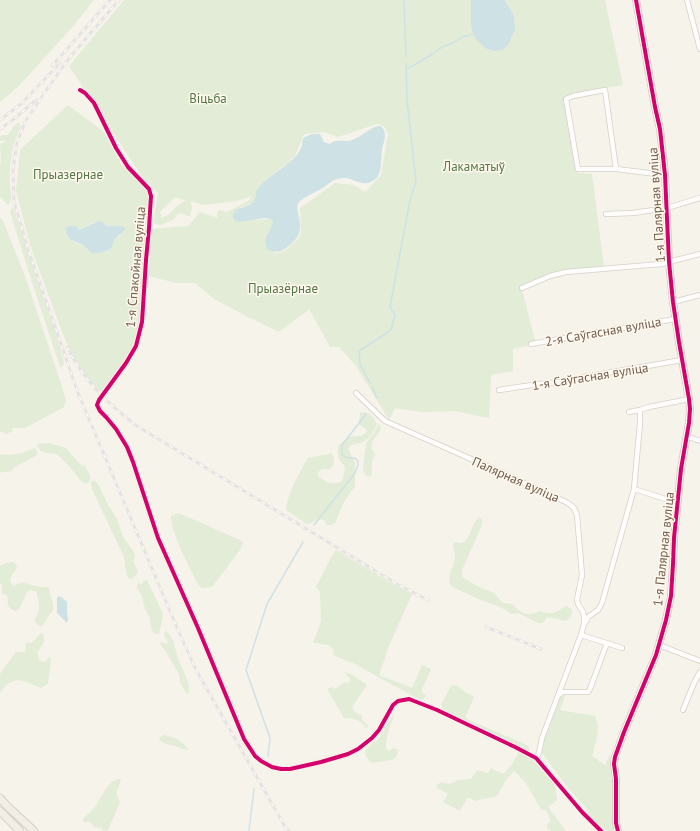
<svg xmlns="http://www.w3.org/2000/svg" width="700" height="831" viewBox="0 0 700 831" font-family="'PT Sans',sans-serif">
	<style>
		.green { fill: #e2ecd7; fill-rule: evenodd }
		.water { fill: #cee2e5 }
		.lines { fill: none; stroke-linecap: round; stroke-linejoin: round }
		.stream { stroke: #cee2e5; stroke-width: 1.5 }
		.street-casing { stroke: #d5d0ca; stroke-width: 6 }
		.secondary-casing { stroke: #d6d0c9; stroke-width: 8 }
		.primary-casing { stroke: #d5cec7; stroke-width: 9 }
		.street { stroke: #fefdfc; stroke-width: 4.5 }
		.secondary { stroke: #fefdfc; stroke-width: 6 }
		.primary { stroke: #f2eee6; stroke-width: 7 }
		.rail-casing { stroke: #e5e2e4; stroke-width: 3 }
		.rail { stroke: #fef8ed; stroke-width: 1.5; stroke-dasharray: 4.5; stroke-linecap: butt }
		.cycleway-casing { stroke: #fef8ed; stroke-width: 6 }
		.cycleway { stroke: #d6006c; stroke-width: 4 }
		.labels { text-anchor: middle; stroke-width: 3; stroke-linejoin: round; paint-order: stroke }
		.park-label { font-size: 13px; fill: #527846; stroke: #fef8ed }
		.street-label { font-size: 13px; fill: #725d4d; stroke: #fef8ed }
	</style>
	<rect width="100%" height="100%" fill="#f6f3eb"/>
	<g class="green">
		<polygon points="0,0 94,0 74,25 17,88 14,89 12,92 0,102"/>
		<path d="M124,0H471V9L508,5L505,0H605L623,85L567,95L565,101L578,173L592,174L604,267L558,271L521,285L536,344L513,349V371L491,375L489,418L455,411L422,412L395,408L389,420L356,366L339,347H330L309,309L306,312L278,332L277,331L250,318L214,299L195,283H177L148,276L151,229L188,226L200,212L217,218V212L220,210L227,212L248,201L252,196L237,201L203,205L190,201C193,207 192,210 190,216H187L182,213L178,214L174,219L161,225L155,224L153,221L158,193L147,184L69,66ZM377,124L384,126L388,134L381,175L365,192L354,185L335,183L300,208L301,234L297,240L284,251L274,254L273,253L277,252L268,250V233L272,226L273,222L271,219L255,220L239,208C243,207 250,205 253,202C257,198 255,192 258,188C267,177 281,168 292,160L288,161L295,156L304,134L324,132L338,137ZM175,197L187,201C179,202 174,210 168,215C166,216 164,217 162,218L160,212Z"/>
		<path d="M68,105L104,132L121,164L147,190L148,196L149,204L140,316L135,341L126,361L103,393L92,384L74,358L64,337L31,248L16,191L20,150ZM101,221L121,235L115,239L113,244L110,249L96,253L88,250L84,246L72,241L76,226L79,230L92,223Z"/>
		<path d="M19,122L21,126C12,144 9,165 10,184C10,192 14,199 8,205L0,197V164L1,163L0,144L5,142L3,140L0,141V136L3,135H8L13,127Z"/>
		<polygon points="13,207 54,327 63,358 64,364 63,366 60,367 32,282 10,212"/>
		<polygon points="0,217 3,221 25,276 61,384 66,400 64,407 25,428 12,428 13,431 6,434 0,431"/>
		<path d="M364,412C371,413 374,418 377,424C375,430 369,439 363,442C357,444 352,443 348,448L355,463V486L344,502L335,523L331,525H326L325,520L320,519L307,524L286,510C288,492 298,476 306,461L308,458L315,457L331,453L334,457L333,466L330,469H322L318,472V476C325,482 333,486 342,481L345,469L344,465C337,460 338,453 338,446L348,437L361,436L365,434L367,430L359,424L360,413Z"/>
		<path d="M380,424C384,435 369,436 372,450L375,453C375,456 373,459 372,462C371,467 373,472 371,476H366L364,472L363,467L366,444L371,436L374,433L378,425Z"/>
		<path d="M40,443H49L66,448C70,454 76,459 81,465L85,466L90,475V481L86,484L81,481L70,467L57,454C49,453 40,454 37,445Z"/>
		<path d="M34,448L37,450L38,454L34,457L17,466L11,471L7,472H2L0,473V455C4,454 6,455 10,455C19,454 27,452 34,448Z"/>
		<path d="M93,481H95L98,484L106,501L117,519L124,539L134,552L135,558L133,561L138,571L137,574L132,579H130C124,573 126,565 124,557L92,489L91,482Z"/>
		<path d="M178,513L181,514L242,541L243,544L240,550L212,587L202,588L199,586C192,573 170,531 171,516Z"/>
		<path d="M479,517L481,518L482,520V525L462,570V577L479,587L494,593L503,603L512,604C516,608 523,615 530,614C533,614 537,612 540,611C553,615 555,613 566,606L568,607L572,610C572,616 571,618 566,621L547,617L543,623H538L518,613L511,614L506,610L493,604L478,599L451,586C446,576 454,567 455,557C455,552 453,548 453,544L455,542C457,542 459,543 461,543C471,541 471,523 479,517Z"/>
		<polygon points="336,550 386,580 412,594 389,646 379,675 412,688 422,665 431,669 421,692 426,695 424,699 421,700 398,688 355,664 333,655 334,650 328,645 313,643 321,621 320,592 316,587 331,558"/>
		<path d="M12,562L15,563L17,567C14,573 6,582 14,586C23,580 26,584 36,586C40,587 44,587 49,587C49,594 55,604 53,610C52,612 50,614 49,615C45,621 47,622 41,626L37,625L35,621C36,616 38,612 39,608C40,603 37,598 37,592L30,590L27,592L19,609L15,611C5,607 9,603 7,595L2,594V586L0,582V566L6,563Z"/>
		<path d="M147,580L163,614C163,620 160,627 159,634H156L152,631L150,618L145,609L142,596L137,588V585L138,583L142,584L144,581Z"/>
		<path d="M166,631C175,638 175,653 180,663C183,671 191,684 189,693H186L180,682L179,674L165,650L160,644L161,642L167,644L168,642L165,637L164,633Z"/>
		<path d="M41,633L44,635V642L37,653L40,661L45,662L50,656L51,658L48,684L41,688C22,681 14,673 0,693V674L16,652H25L26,643H32Z"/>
		<path d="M344,672L351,674L367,685L352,707L355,712L362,716V720L367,724L368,727L366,728C358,718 355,719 344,718L327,689L332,687L335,689L345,682L348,683L350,682V678Z"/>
		<path d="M453,685C459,686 461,689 465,692C469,694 471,694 474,697L466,716L467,719L527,745L529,747V750L526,751L443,710L441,705L451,686Z"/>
		<polygon points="566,693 560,710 595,716 598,726 597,738 592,756 605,765 610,754 613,792 613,831 608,831 603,827 600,826 591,817 586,808 568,788 542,753 542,749 543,743 561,696"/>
		<path d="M394,714C394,718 392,720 391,724C388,731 386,738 386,746C387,751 385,747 388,751L394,748L398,750C397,760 392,760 384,761C379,762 376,763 370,762L365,754L366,749L378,739L393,715Z"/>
		<path d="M164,735C174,737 182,740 188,749L187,750L175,746L166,744L162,742L159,739L160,737Z"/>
		<polygon points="519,751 533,760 555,785 557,800 548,807 566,831 551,831 547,828 547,824 551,821 546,810 541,810 526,783 514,771 506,780 497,796 475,801 468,797 460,811 443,802 448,794 437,788 437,785 441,782 448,784 453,783 459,780 471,779 475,773 478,770 488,773 491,768 503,774 512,765"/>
		<path d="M119,779L121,780C118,791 114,791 120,802L108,830L104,831L101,828L94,827L90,822H83V819C87,815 91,812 95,807C102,798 106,782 119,779Z"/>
	</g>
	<g class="water">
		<polygon points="471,0 505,0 514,16 515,29 508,45 502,50 494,51 485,48 476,39 474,34 472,30 471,23"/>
		<path d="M378,126H381C388,133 384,141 382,149C381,157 382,169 378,176C377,178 375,179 374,180C362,189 355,177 342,178C340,178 336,179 334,180C330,182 328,185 324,187C317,192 307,195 300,201C290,212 312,227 290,245C281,252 280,253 268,250C261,238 270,233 273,222L271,219L265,218L239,222L235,221L233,217C234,205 248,209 253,202C257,197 255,192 258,188C268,176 283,169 294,158C297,155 301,150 302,145C302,143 302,141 303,139C306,135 315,133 320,134L324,142L330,144C337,138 344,143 352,140C361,137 368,129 378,126Z"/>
		<path d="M101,221C102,222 106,225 107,226C114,227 119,224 125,228C123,234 118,235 115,239C113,242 113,245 111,248C108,251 97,254 93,253C88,251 86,247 83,245C73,240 68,241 66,229L68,226H76L79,230L96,222Z"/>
		<polygon points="59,596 61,597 67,602 67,611 68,620 67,623 57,613 57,598"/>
	</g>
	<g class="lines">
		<g class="stream">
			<polyline points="404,0 406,57"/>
			<polyline points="407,68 411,67 434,53 442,47 453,43 462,37 474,34"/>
			<polyline points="370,383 360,364 359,351 391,330 395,315 390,307 410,200 416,181 407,101 406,64"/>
			<polyline points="372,387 377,398"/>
			<polyline points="314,525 355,473 358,465 358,461 355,458 348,458 342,455 342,445 366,414"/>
			<polyline points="268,756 270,738 246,670 267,604 303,542"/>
			<polyline points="249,831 254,789"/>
		</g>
		<defs>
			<g id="street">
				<polyline points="687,0 700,49"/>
				<polyline points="80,90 85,93 94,103 116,148 128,167 149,189 151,196 149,228 146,260 142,322 136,346 126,363 99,400 97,405 100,411 106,417 116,429 127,447 133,462 158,538 198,628 244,739 255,756 261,761 272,767 281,769 290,769 321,762 348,754 358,749 372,738 379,730 393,705 398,701 409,699 437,710 515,747 536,758 582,812 601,831"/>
				<polyline points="616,169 605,90 573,96 566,99 578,169 616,169 665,175"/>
				<polyline points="606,214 633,213 667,208 700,198"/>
				<polyline points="522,288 550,276 566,272 661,264 700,254"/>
				<polyline points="673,302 700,295"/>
				<polyline points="531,344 675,319"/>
				<polyline points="499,390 539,384 560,382 584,377 682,360"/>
				<polyline points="356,393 385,421 496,470 568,503 574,508 577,515 582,575 577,600 578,604 583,612 584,617 584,624 581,635 542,738 539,753 536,758"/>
				<polyline points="629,412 640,410 649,407 689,399"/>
				<polyline points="686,436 700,441"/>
				<polyline points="634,489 678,503"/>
				<polyline points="585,623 588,617 598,610 602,603 634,489 640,423 640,410"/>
				<polyline points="581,635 622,648"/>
				<polyline points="659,645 700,661"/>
				<polyline points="558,695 563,692 588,692 590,689 607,643"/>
				<polyline points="683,710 694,683 700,672"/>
			</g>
			<polyline id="secondary" points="618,831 616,823 616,779 614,764 615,757 624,732 656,655 666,620 671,596 673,564 674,538 681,469 689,423 690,409 689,399 679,342 673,302 669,262 665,175 660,129 655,107 636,0"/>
			<g id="primary">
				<polyline points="0,798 6,805 34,831"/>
				<polyline points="0,811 20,831"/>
			</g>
		</defs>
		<use href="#street" class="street-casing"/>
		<use href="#secondary" class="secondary-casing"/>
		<use href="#primary" class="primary-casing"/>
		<use href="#street" class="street"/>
		<use href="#secondary" class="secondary"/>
		<use href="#primary" class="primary"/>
		<defs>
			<g id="rail">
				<polyline points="119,0 76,50 67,61 47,89 25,122 17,143 13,169 14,201 28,249 78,393 175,623 195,668 284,825 289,831"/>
				<polyline points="52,66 110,0"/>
				<polyline points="0,120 21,104 60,63"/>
				<polyline points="0,129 14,119 36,100"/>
				<path d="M67,347C84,381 107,403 137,426L397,584L428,600"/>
				<polyline points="486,627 541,649"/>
			</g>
		</defs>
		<use href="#rail" class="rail-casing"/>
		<use href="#rail" class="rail"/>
		<defs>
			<g id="cycleway">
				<polyline points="80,90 85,93 94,103 116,148 128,167 149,189 151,196 149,228 146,260 142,322 136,346 126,363 99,400 97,405 100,411 106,417 116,429 127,447 133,462 158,538 198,628 244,739 255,756 261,761 272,767 281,769 290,769 321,762 348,754 358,749 372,738 379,730 393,705 398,701 409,699 437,710 515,747 536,758 582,812 601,831"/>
				<polyline points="618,831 616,823 616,779 614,764 615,757 624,732 656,655 666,620 671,596 673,564 674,538 681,469 689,423 690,409 689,399 679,342 673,302 669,262 665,175 660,129 655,107 636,0"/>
			</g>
		</defs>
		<use href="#cycleway" class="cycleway-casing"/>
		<use href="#cycleway" class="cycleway"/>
	</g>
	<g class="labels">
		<g class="park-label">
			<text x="208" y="103">Віцьба</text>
			<text x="474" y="171">Лакаматыў</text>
			<text x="68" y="179">Прыазернае</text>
			<text x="283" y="293">Прыазёрнае</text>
		</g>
		<g class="street-label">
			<text transform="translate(656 205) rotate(-94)" y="5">1-я Палярная вуліца</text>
			<text transform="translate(135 267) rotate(-85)" y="5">1-я Спакойная вуліца</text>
			<text transform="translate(603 331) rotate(-10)" y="5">2-я Саўгасная вуліца</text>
			<text transform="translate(590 376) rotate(-9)" y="5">1-я Саўгасная вуліца</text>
			<text transform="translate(516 479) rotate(24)" y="5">Палярная вуліца</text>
			<text transform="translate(663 549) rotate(-84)" y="5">1-я Палярная вуліца</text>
		</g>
	</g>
</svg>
